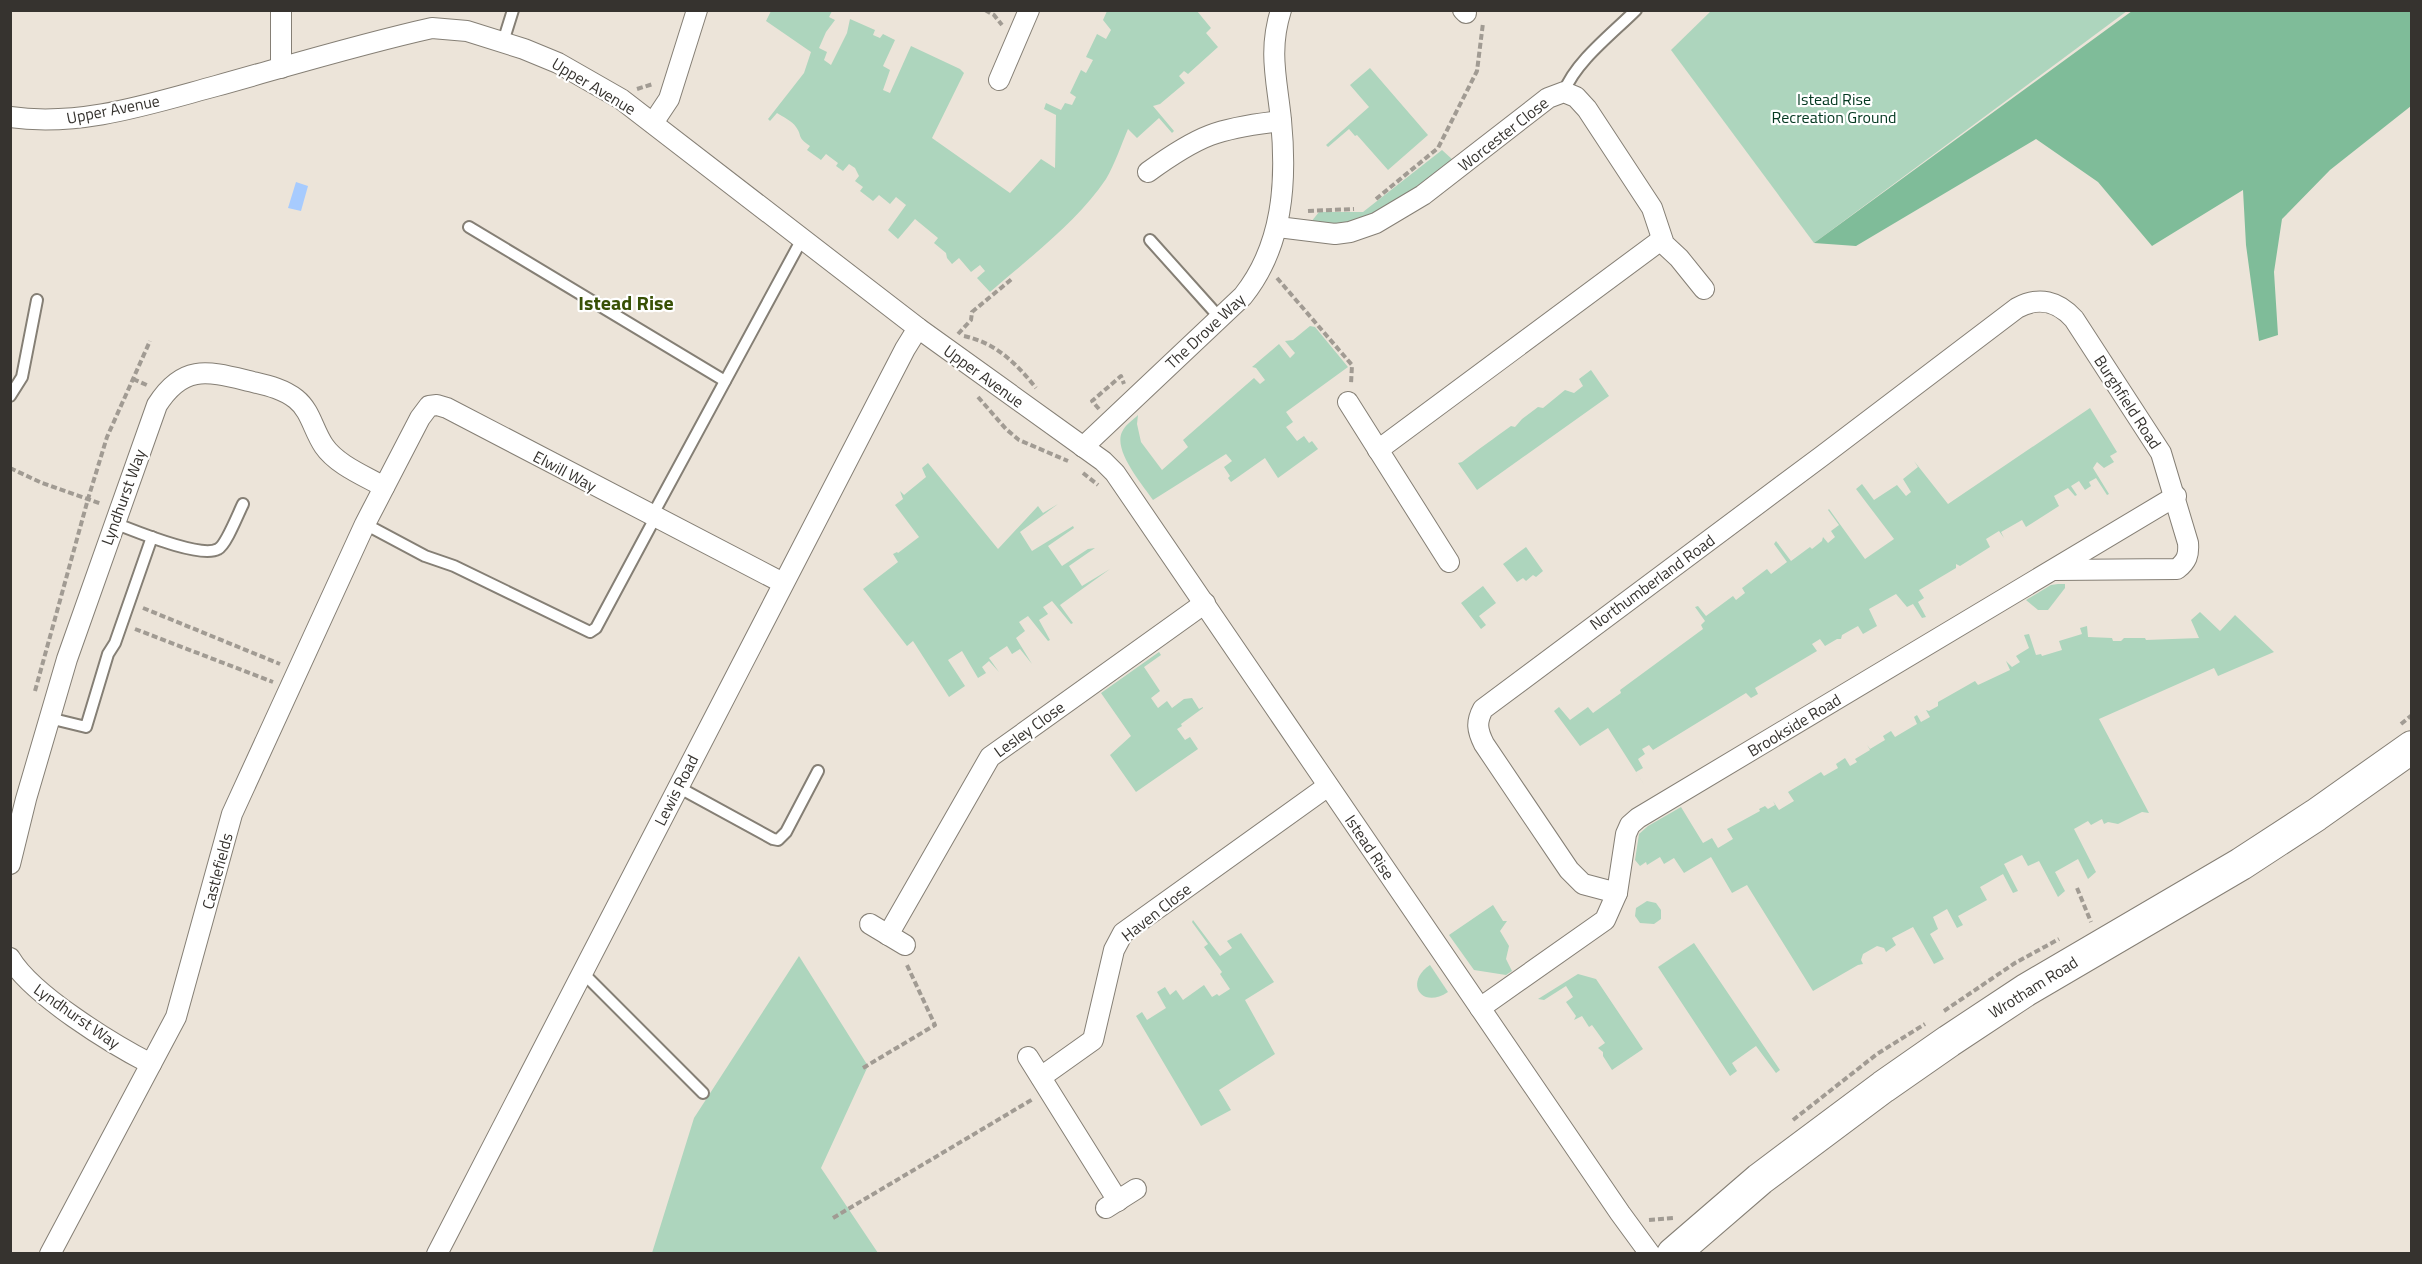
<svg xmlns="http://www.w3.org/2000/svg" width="2422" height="1264" viewBox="0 0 2422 1264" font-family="'Titillium Web',sans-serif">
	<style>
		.green { fill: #add5bd }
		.forest { fill: #7fbc99 }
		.water { fill: #a7cbfe }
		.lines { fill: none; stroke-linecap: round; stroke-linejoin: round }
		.lane-casing { stroke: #857f75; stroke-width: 14 }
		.street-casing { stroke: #857f75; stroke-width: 22 }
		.primary-casing { stroke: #857f75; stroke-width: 34 }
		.path { stroke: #a19b93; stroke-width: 4; stroke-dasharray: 6 3; stroke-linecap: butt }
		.lane { stroke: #fff; stroke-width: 10 }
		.street { stroke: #fff; stroke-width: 20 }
		.primary { stroke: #fff; stroke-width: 32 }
		.labels { text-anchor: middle; stroke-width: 4.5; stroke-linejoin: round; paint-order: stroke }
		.street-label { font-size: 16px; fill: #36332f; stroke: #fff }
		.park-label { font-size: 16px; fill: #033820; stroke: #fff }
		.quarter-label { font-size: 20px; font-weight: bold; fill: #385005; stroke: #fff }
	</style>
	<rect width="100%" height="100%" fill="#ece4d9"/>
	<g class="green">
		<polygon points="1712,10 2127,10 2127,11 1814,243 1671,50"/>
		<path d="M771,11H832L829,17L835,20L826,32L819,48L827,52L824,60L831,65L847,33L850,19L875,30L873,35L880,38L883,34L895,40L883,66L890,70L883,90L890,93L911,46L960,69L964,73L932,138L1010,193L1041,159L1055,168L1056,115L1044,109L1046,103L1061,110L1065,103L1072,105L1076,97L1070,93L1081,70L1086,73L1093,60L1086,57L1097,34L1106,39L1111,30L1103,20L1107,11H1197L1211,28L1206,33L1218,47L1188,74L1184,71L1179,76L1185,83L1160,104L1153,106L1174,131L1172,133L1159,118L1137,138L1128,129C1121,145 1115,164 1106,179C1078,221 1028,259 990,292L977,278L985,271L980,265L971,272L959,258L952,264L947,258L946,253L934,243L938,238L915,219L898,239L888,230L906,205L896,197L890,204L879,195L873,201L860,191L863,187L855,181L859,176L855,168L849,164L843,171L836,166L838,163L826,154L821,160L807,150L810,146C796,136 803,137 796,127C792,121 783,117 777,113L770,121L768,119L804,73L811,52L766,21Z"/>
		<polygon points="1370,68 1428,135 1388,170 1357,135 1355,136 1349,129 1328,147 1326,145 1369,107 1350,85"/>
		<path d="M1442,150L1454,161C1421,186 1372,228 1330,226C1324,226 1317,223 1311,222L1319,212H1363Z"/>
		<path d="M1310,326L1315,327L1348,367L1286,412L1293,422L1286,427L1297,441L1304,436L1309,443L1312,441L1318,449L1278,478L1265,458L1231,482L1228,478L1230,476L1224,467L1232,461L1226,454L1153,500C1143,485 1113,451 1122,432C1125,425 1133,420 1138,415L1137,424L1141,442L1162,470L1188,447L1183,440L1254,378L1260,384L1265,380L1256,368L1252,367L1279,344L1290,358L1295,353L1285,341L1293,340Z"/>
		<path d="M1591,370L1609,396L1477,490L1458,463L1462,462C1479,449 1493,439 1511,426L1515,427L1522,419L1538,407L1543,408L1565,390L1574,393L1583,386L1579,379Z"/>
		<polygon points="2090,408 2117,452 2110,456 2114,462 2104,468 2097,462 2093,468 2109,494 2107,495 2096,478 2089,482 2091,486 2085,490 2079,481 2071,486 2077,495 2075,496 2068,488 2054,496 2059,506 2026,527 2022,520 2001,532 2004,538 1999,531 1986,539 1990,547 1960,566 1956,564 1956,568 1919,590 1924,598 1918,602 1926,617 1922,618 1913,604 1907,607 1896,594 1869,609 1877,626 1863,634 1858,626 1842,635 1841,639 1837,639 1825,646 1820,639 1812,644 1817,651 1755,688 1758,694 1751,698 1746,693 1653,750 1649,745 1642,749 1645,754 1638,759 1643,768 1636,772 1645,786 1608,728 1580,746 1554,711 1559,707 1570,720 1588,707 1593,713 1621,693 1620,690 1703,629 1701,625 1705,621 1695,607 1698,606 1706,616 1733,596 1736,600 1745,593 1742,588 1767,569 1771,574 1787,562 1774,544 1776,541 1791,561 1810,547 1812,549 1822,541 1823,537 1828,543 1835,537 1831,531 1839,525 1828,510 1829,509 1865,559 1894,539 1856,489 1862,484 1874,500 1897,485 1906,496 1911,492 1903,479 1918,467 1914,461 1948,504"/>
		<polygon points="928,463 998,549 1038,506 1043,513 1058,504 1020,532 1032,551 1073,526 1074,528 1048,546 1062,566 1088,549 1095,548 1069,566 1082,586 1110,569 1060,605 1073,623 1071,624 1052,601 1043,607 1048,614 1039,620 1050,640 1048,641 1028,616 1019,622 1025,631 1016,638 1032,664 1020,649 1012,654 1007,646 989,658 999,672 989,661 982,667 986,673 978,678 962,651 948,660 965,686 949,697 913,641 907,646 863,589 898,562 893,554 897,552 898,553 919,537 895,505 903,499 900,491 904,495 926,477 922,468"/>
		<polygon points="1526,547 1543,571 1536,577 1533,575 1526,581 1523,578 1517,582 1503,564"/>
		<polygon points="2058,584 2065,584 2065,588 2048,610 2038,610 2026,600 2051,585"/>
		<polygon points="1483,586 1496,603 1479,616 1486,625 1481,629 1461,603"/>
		<polygon points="2200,612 2220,631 2235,615 2274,652 2218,676 2214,668 2099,719 2149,813 2142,812 2118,824 2108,822 2104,824 2102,819 2091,825 2088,821 2074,829 2096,872 2088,879 2078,859 2055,872 2065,891 2058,897 2039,861 2028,866 2022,855 2004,864 2018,891 2013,893 2003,874 1980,887 1987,900 1958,916 1963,925 1957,928 1947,909 1933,917 1938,929 1930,934 1944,959 1934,964 1913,927 1892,938 1896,945 1886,952 1884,948 1877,946 1863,954 1861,960 1863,964 1858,965 1813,991 1747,885 1732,893 1711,857 1684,873 1674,858 1664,864 1660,857 1647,865 1646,862 1640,866 1635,860 1639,834 1648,826 1681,807 1703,843 1712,838 1718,848 1733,839 1727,829 1760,811 1759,809 1765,806 1768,809 1775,805 1773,801 1779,810 1794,801 1788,792 1821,772 1824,776 1838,768 1836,764 1845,758 1850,766 1857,762 1855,759 1870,750 1867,745 1870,749 1885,740 1883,736 1891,731 1895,737 1917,724 1914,717 1917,715 1921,722 1930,717 1926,710 1929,711 1938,706 1938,702 1975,681 1978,685 2010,670 2006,661 2012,667 2020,662 2016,656 2029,648 2024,635 2029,634 2036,655 2041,654 2042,656 2062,650 2059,641 2082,634 2080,628 2087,626 2088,637 2112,638 2113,641 2121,641 2124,638 2145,638 2146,640 2199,638 2191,620"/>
		<polygon points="1159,652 1161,655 1144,667 1160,691 1151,698 1158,708 1167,701 1172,708 1184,699 1192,698 1199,709 1203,707 1203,708 1181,724 1182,726 1177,729 1185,740 1190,737 1198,749 1136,792 1110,755 1131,736 1101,693"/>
		<polygon points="1647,901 1656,903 1661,910 1661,919 1654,924 1640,923 1635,916 1636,908"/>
		<polygon points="1493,905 1503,921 1507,921 1500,931 1509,946 1506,959 1512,971 1506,975 1474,970 1449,935"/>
		<polygon points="1193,920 1220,956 1232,948 1227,941 1241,933 1274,982 1245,1000 1275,1054 1219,1090 1231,1110 1201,1126 1136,1016 1142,1012 1147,1020 1166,1008 1157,992 1165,987 1170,995 1176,990 1183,1000 1204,985 1212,997 1217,994 1219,996 1230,989 1220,974 1222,972 1204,947 1208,944 1192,922"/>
		<polygon points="1694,943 1780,1070 1776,1073 1756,1046 1732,1063 1737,1071 1730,1076 1658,967"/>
		<polygon points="799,956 868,1066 821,1168 878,1253 652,1253 694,1118"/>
		<path d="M1430,965L1448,992C1421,1010 1404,982 1430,965Z"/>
		<polygon points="1578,974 1596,979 1643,1049 1612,1070 1603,1056 1603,1052 1598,1048 1605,1043 1592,1025 1589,1027 1582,1016 1574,1020 1576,1016 1566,1002 1573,997 1566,986 1544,1000 1538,999"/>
	</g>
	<polygon class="forest" points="2132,11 2411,11 2411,106 2330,170 2282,219 2274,272 2278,335 2259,341 2246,245 2243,190 2152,246 2098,182 2036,139 1856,246 1814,243"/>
	<polygon class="water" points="296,182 308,186 301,211 288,208"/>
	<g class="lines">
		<defs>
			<g id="lane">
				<polyline points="503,42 513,10"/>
				<path d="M1564,92C1575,62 1613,33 1636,10"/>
				<polyline points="469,227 725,381"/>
				<polyline points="1150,240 1220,318"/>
				<polyline points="10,396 22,377 37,300"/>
				<polyline points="652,516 802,239"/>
				<path d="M114,523C133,530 200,559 218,549C226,545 238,514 243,504"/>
				<polyline points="365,524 425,556 454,566 590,632 596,628 655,518"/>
				<polyline points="49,718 86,727 108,654 115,643 152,537"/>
				<polyline points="678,787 773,839 778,840 786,832 818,771"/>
				<polyline points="582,972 703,1093"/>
			</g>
			<g id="street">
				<polyline points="281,10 281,68"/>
				<polyline points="1463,10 1466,13"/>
				<polyline points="999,80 1029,10"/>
				<path d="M10,117C81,127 149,104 216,86C288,66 360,44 432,28L467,31L524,49L558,63L621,99L918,328L1103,461L1115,473L1620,1213L1650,1254"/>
				<polyline points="653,123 669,99 697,10"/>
				<path d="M1148,172C1199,135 1218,128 1281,121"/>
				<polyline points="1278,227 1335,234 1350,232 1376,223 1423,195 1548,98 1564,92 1576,97 1587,109 1652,208 1664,244 1679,258 1704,289"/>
				<polyline points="1348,402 1449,562"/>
				<path d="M1083,447L1243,296C1283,246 1287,182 1281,120C1277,80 1268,51 1281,10"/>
				<polyline points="1378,450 1661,240"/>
				<path d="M10,864L26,799L67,659L157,405C183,364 207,371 249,381C265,385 282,388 296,399C311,411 313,430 324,446C337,465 365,476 384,487"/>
				<path d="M1617,893L1583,884L1569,870L1484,744C1477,730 1476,722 1483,709L1822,456L2017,308C2039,296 2058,301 2074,319L2161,453L2188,543C2189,555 2187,561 2177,569L2055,570"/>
				<polyline points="870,924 905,945"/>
				<polyline points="888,935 990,757 1205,603"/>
				<path d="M10,958C32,995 112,1044 151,1064"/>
				<polyline points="1480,1008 1605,920 1617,893 1626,834 1630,825 1638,818 2176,496"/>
				<polyline points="1028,1057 1118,1201"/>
				<polyline points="1041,1077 1093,1040 1114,950 1123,933 1328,786"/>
				<polyline points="1106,1208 1136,1189"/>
				<polyline points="50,1254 176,1017 232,814 365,524 420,418 429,406 437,405 447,408 783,583"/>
				<polyline points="437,1254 905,349 918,328"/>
			</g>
			<polyline id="primary" points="1673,1254 1760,1179 1883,1087 1949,1041 2026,990 2241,864 2316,815 2412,747"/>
		</defs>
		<use href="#lane" class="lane-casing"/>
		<use href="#street" class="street-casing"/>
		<use href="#primary" class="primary-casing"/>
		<g class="path">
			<polyline points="985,10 994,15 1002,25"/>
			<polyline points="637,89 653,84"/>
			<polyline points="1376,199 1438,148 1477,71 1483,23"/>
			<polyline points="1308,211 1354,209"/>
			<polyline points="1277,278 1352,365 1351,384"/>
			<polyline points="958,334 971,320 972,312 1013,278"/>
			<path d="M964,336C996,343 1016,363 1036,388"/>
			<polyline points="133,379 149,386"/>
			<polyline points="978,397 1006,429 1019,440 1068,461"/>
			<polyline points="1099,409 1092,401 1121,376 1124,384"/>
			<polyline points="10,468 42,483 102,504"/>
			<polyline points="1083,473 1098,485"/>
			<polyline points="143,608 280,664"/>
			<polyline points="135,629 273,682"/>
			<polyline points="35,691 88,499 107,437 150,341"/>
			<polyline points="2401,724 2412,715"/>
			<polyline points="2077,888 2091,922"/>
			<polyline points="1944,1011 2015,963 2059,939"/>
			<polyline points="863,1068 935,1025 906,963"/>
			<polyline points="1793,1120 1877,1054 1925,1024"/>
			<polyline points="833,1218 1033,1099"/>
			<polyline points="1649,1220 1674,1218"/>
		</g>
		<use href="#lane" class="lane"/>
		<use href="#street" class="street"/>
		<use href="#primary" class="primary"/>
	</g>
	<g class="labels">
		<g class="street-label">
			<text transform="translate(594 86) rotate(31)" y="6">Upper Avenue</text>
			<text transform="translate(113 109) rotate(-11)" y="6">Upper Avenue</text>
			<text transform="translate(1503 134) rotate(-38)" y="6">Worcester Close</text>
			<text transform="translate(1205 331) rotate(-43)" y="6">The Drove Way</text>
			<text transform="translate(984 376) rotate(36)" y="6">Upper Avenue</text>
			<text transform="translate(2128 402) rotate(57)" y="6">Burghfield Road</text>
			<text transform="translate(565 471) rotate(28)" y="6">Elwill Way</text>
			<text transform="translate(123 497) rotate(-70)" y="6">Lyndhurst Way</text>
			<text transform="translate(1652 582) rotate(-36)" y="6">Northumberland Road</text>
			<text transform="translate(1794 725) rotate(-31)" y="6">Brookside Road</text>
			<text transform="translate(1029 729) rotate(-36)" y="6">Lesley Close</text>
			<text transform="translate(676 790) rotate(-63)" y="6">Lewis Road</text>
			<text transform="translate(1370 847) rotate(56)" y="6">Istead Rise</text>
			<text transform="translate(217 871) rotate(-75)" y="6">Castlefields</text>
			<text transform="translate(1156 912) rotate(-38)" y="6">Haven Close</text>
			<text transform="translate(2033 987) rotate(-32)" y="6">Wrotham Road</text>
			<text transform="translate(77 1016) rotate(35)" y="6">Lyndhurst Way</text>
		</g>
		<g class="park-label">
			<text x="1834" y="105">Istead Rise<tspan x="1834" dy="18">Recreation Ground</tspan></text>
		</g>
		<g class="quarter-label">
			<text x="626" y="310">Istead Rise</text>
		</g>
	</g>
	<rect width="2422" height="1264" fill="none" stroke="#36332f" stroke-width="24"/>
</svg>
